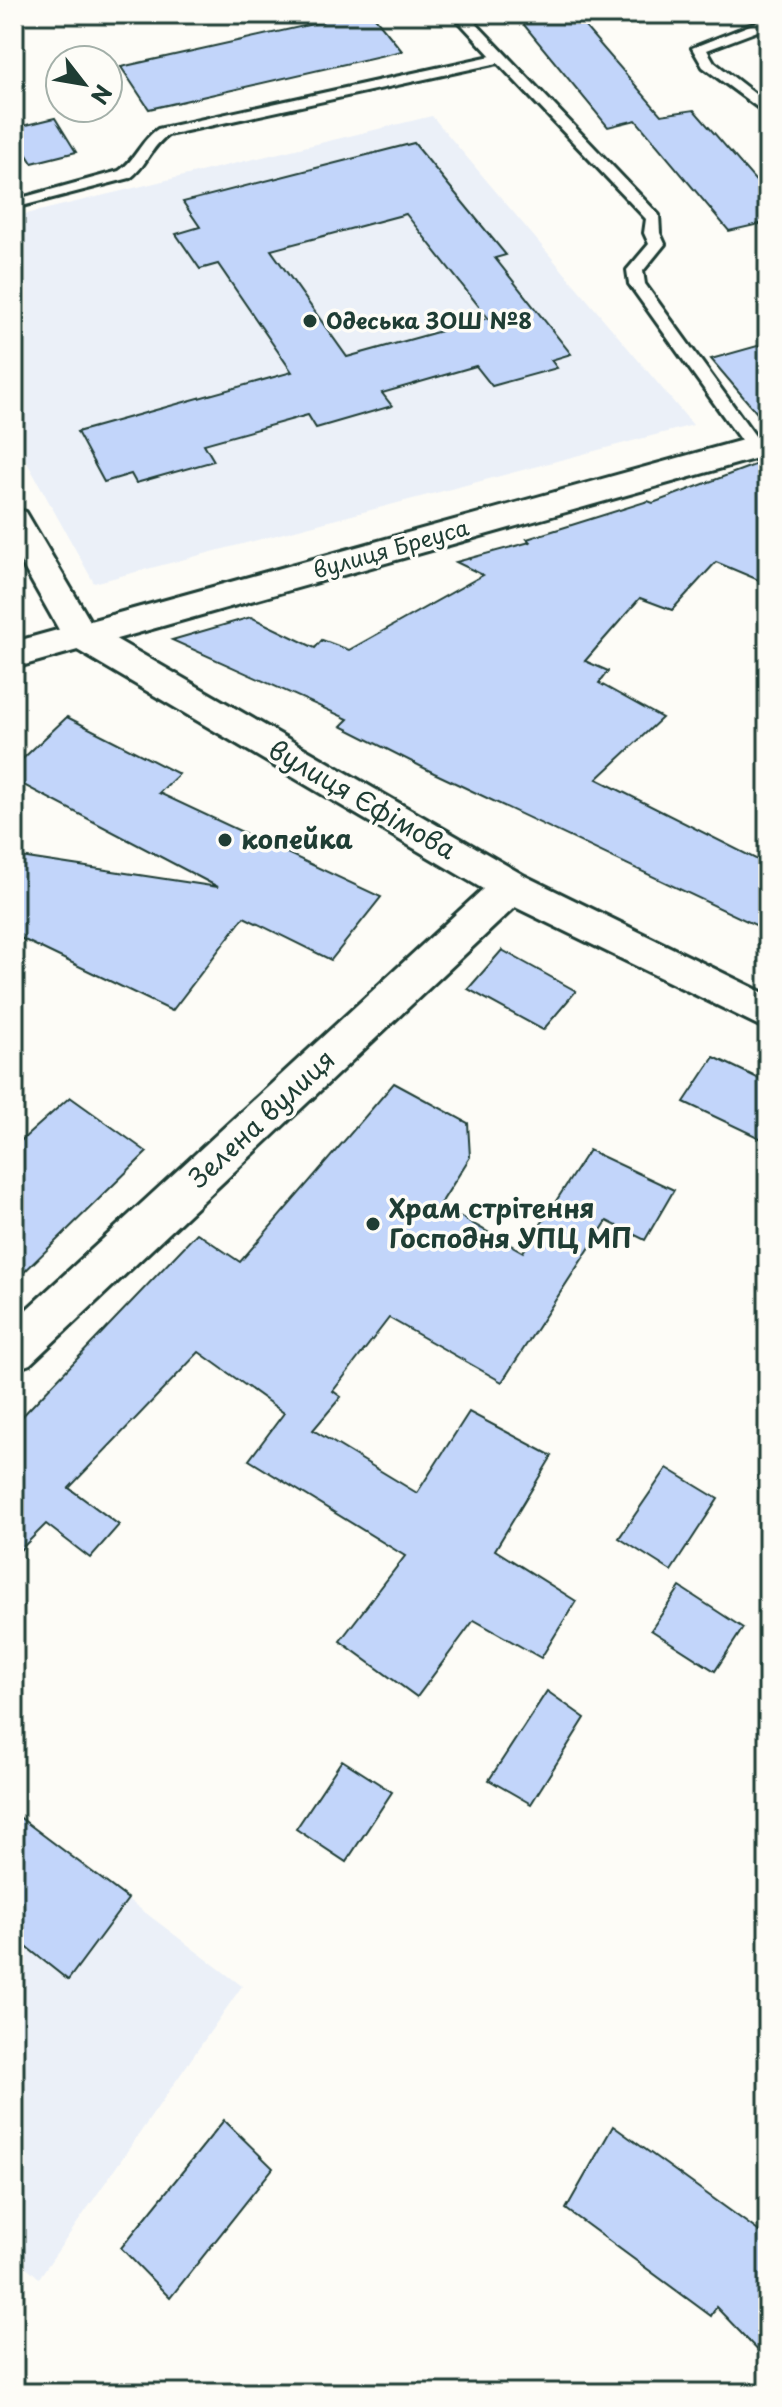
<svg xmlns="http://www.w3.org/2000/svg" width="782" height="2407" viewBox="0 0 782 2407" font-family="'Playpen Sans',sans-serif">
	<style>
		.built { fill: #ebf0f8 }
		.building { fill: #c2d5fa; stroke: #1f3d34; stroke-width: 2; fill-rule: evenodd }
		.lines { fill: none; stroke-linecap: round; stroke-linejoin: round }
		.lane-casing { stroke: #1f3d34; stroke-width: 6 }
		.street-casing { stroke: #1f3d34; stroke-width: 6 }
		.secondary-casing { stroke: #1f3d34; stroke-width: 6 }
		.lane { fill: #fdfcf7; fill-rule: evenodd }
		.street { fill: #fdfcf7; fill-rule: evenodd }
		.secondary { fill: #fdfcf7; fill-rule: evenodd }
		.poi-dot { fill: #1f3d34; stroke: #fdfcf7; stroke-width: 3 }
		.labels { text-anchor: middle; stroke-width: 7; stroke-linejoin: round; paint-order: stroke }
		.far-poi-label { font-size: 22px; font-weight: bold; fill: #1f3d34; stroke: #fdfcf7; text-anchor: start }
		.far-street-label { font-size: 22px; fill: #1f3d34; stroke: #fdfcf7 }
		.street-label { font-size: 26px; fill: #1f3d34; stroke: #fdfcf7 }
		.poi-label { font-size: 26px; font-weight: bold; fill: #1f3d34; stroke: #fdfcf7; text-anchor: start }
	</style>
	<rect width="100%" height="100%" fill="#fdfcf7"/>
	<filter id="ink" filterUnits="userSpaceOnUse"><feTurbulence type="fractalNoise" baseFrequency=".0125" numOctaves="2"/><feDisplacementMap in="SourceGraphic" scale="16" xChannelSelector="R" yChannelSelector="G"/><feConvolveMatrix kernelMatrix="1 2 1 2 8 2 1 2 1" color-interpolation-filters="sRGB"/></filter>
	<g filter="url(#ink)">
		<g class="built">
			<polygon points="432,116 693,425 94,583 14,439 14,217"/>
			<polygon points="14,1813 242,1986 39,2278 14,2256"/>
		</g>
		<g class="building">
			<polygon points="315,14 372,14 402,51 149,109 121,67 322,22"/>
			<polygon points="515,14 574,14 661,115 694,110 768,195 768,222 729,231 636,120 608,127"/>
			<polygon points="55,118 76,152 32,163 14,134 14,128"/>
			<path d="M414,143L506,255L495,258L571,354L551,360L557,368L492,386L476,366L382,393L392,406L316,428L308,415L204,444L214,461L136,483L131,474L104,482L77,432L292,372L218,264L200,269L176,234L200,227L183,202ZM406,214L488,318L347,357L271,250Z"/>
			<polygon points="768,343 768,426 711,359"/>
			<polygon points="768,460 768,584 716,562 672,610 640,598 585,661 608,671 599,683 662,718 597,779 768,865 768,931 434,773 341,726 348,719 172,640 251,617 315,648 322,640 349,650 483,575 456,562 530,542 527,539 648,501 653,503"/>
			<polygon points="67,717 179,774 159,793 381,897 331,960 244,917 172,1011 14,935 14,856 218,887 14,780 14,767"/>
			<polygon points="502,950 576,991 543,1030 468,989"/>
			<polygon points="714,1057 768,1083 768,1142 684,1102"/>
			<polygon points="394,1083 468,1123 470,1157 440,1205 523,1252 589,1150 674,1190 645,1240 607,1221 502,1382 389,1318 333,1391 341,1397 313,1430 417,1493 469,1412 552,1456 495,1550 576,1601 541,1658 474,1620 417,1697 340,1641 405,1556 249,1460 284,1413 199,1352 69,1488 119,1525 90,1558 46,1524 14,1556 14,1425 197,1233 240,1262"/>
			<polygon points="70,1097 147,1152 14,1282 14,1147"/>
			<polygon points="667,1468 718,1499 671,1571 619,1538"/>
			<polygon points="680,1587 743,1628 715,1671 651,1630"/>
			<polygon points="547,1691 585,1718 531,1804 489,1780"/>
			<polygon points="342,1760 392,1792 346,1862 296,1829"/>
			<polygon points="14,1813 128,1899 68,1980 14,1937"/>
			<polygon points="224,2120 273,2168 170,2298 121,2248"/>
			<polygon points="613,2126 768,2238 768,2361 716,2307 711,2316 566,2209"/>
		</g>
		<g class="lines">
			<defs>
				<g id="lane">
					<path d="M452,14H467L659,215L660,233L665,244L643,271L645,284L761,444V452H749L629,284L627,270L649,244L644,233L646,219L498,63L168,135C150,147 147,166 130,178L14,208V200L119,171C136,160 140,141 158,129L491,56Z"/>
					<polygon points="768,18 768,27 707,50 714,62 768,104 768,115 703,67 692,48"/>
				</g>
				<polygon id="street" points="14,509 26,512 93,626 525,876 768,995 768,1030 515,907 30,1364 14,1370 14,1321 483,889 67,644 14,550"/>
				<polygon id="secondary" points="768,433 768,455 14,668 14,642"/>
			</defs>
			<use href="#lane" class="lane-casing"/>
			<use href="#street" class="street-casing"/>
			<use href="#secondary" class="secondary-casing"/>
			<use href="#lane" class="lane"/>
			<use href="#street" class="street"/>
			<use href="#secondary" class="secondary"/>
		</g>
	</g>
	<g class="poi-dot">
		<circle cx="310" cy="321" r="8"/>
		<circle cx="225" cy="840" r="8"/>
		<circle cx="373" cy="1224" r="8"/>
	</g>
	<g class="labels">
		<g class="far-poi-label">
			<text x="326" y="329">Одеська ЗОШ №8</text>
		</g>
		<g class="far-street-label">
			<text transform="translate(391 549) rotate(-16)" y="8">вулиця Бреуса</text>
		</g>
		<g class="street-label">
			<text transform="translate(362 800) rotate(30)" y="9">вулиця Єфімова</text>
			<text transform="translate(262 1119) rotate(-43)" y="9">Зелена вулиця</text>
		</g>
		<g class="poi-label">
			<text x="241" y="849">копейка</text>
			<text x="389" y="1218">Храм стрітення<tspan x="389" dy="30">Господня УПЦ МП</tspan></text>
		</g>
	</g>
	<rect width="782" height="2407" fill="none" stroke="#fdfcf7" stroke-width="48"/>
	<rect x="24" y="24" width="734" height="2359" fill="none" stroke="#1f3d34" stroke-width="3" filter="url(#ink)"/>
	<g transform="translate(84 84) rotate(121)"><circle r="38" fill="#fdfcf7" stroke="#a4b0a9" stroke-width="2"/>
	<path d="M0-6L14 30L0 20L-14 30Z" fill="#1f3d34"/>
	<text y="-12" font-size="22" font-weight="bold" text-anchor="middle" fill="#1f3d34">N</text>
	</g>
</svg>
